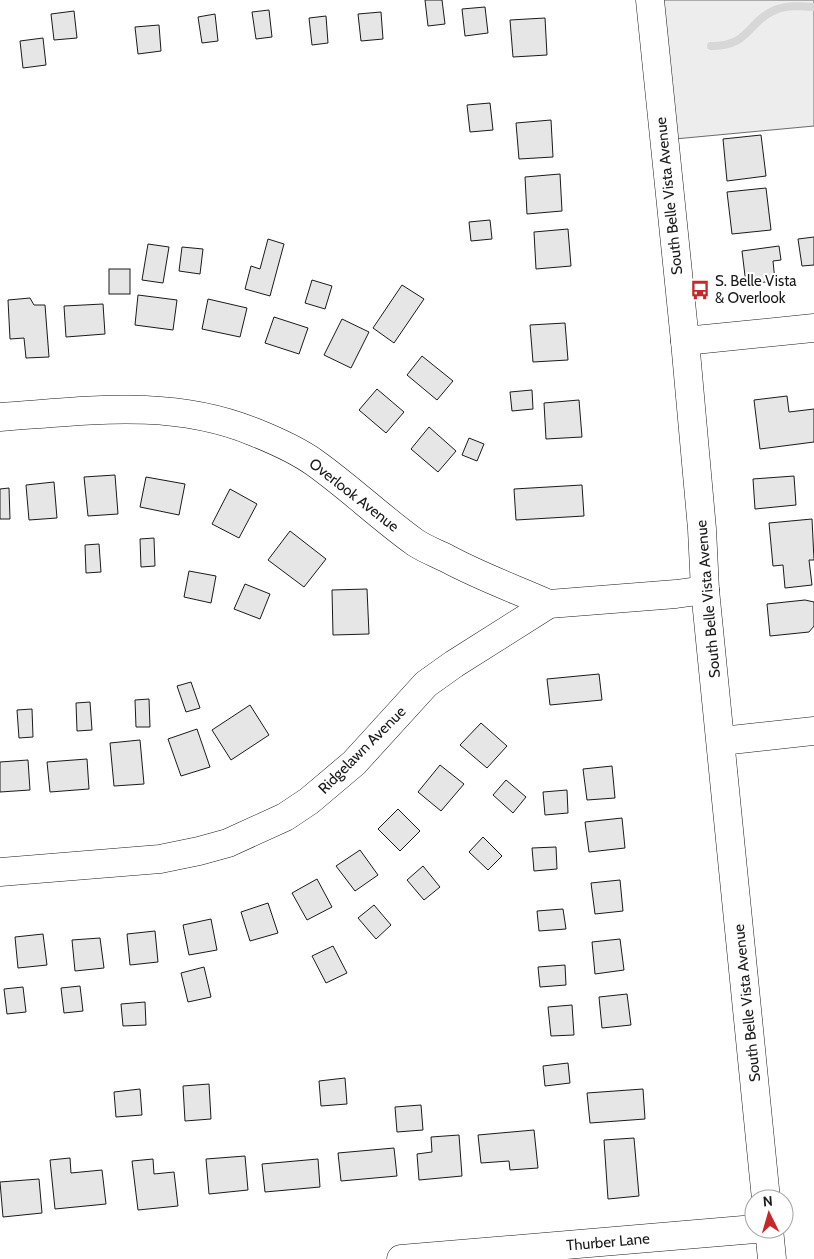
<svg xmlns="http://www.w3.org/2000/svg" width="814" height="1259" viewBox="0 0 814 1259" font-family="Cabin,sans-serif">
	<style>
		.built { fill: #ededed; stroke: #6a6a6a }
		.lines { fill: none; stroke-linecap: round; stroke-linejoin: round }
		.stream { stroke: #d7d7d7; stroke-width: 8 }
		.building { fill: #e6e6e6; stroke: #1a1a1a }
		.minor-casing { stroke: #1a1a1a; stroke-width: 29 }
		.minor { stroke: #fff; stroke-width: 28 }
		.labels { text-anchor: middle; stroke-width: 4; stroke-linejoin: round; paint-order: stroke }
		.street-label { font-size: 15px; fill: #1a1a1a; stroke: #fff }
		.poi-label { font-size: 15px; fill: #1a1a1a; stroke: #fff; text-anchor: start }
	</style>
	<rect width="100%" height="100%" fill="#fff"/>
	<polygon class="built" points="650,0 814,0 814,126 664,140"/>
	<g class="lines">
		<path class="stream" d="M711,46C749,47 747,22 775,10C787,5 801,6 814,7"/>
	</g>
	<g class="building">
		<polygon points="425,0 442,0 445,24 428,26"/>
		<polygon points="485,7 488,33 465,36 462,9"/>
		<polygon points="269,10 272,37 256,39 252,12"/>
		<polygon points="74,11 77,38 54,40 51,14"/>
		<polygon points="381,12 383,39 361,41 358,14"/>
		<polygon points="215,14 218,41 202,43 198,17"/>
		<polygon points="326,16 328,43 312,45 309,18"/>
		<polygon points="545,18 547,55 513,57 510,20"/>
		<polygon points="159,25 161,51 138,54 135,27"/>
		<polygon points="43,38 46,65 23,68 20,41"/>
		<polygon points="490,103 493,130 470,132 467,105"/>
		<polygon points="551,120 553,157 519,159 516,123"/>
		<polygon points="761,135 766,176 727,181 723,139"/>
		<polygon points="560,174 562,211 527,214 525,177"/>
		<polygon points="766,188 771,230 732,234 727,192"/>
		<polygon points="490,220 492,239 471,241 469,222"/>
		<polygon points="568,229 571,266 536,269 534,232"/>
		<polygon points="814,237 814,265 802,266 798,239"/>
		<polygon points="268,239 284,244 270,296 245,289 251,266 260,269"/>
		<polygon points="148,244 169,247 163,283 142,280"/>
		<polygon points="779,246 781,260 773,261 775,281 746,284 742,251"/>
		<polygon points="182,247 203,249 200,274 179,271"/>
		<rect x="109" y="269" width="21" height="25"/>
		<polygon points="312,280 332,286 325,309 305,303"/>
		<polygon points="402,285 424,299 394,343 373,328"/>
		<polygon points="138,295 177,300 173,330 135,325"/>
		<polygon points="30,298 34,305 45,305 49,357 26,358 24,338 10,339 8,300"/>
		<polygon points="208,299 247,308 240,337 202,329"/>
		<polygon points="103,304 105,334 66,337 64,306"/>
		<polygon points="274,317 308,328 299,354 265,343"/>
		<polygon points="342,319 369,332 351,368 324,355"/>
		<polygon points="565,323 568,360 533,362 530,325"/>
		<polygon points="422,356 453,381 437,400 407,375"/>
		<polygon points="377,389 404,412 386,433 359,410"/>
		<polygon points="532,390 533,409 512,411 510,392"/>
		<polygon points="787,396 789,412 814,409 814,442 760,449 754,400"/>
		<polygon points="579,400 582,437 546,439 544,403"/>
		<polygon points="429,427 456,451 438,472 411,449"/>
		<polygon points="469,438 484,444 477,461 462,455"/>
		<polygon points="115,475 118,514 88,516 84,477"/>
		<polygon points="794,476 796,505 755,509 753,479"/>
		<polygon points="146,477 185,484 179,515 140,507"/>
		<polygon points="54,482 57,518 29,520 26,485"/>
		<polygon points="582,485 584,516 516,520 514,489"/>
		<polygon points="9,488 10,519 0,519 0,489"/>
		<polygon points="230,489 257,504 239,538 212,524"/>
		<polygon points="812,519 814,560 809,560 812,585 785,588 783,565 773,566 769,523"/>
		<polygon points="290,531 326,559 304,587 268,560"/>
		<polygon points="154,538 155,566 141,567 140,539"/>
		<polygon points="99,544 101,572 86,573 85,545"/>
		<polygon points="189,571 216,576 211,603 184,597"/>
		<polygon points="245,584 270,594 260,619 234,609"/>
		<polygon points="367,589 369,634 333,635 332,590"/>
		<polygon points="805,600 814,602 814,626 809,632 770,636 767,604"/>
		<polygon points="599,674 602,700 550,705 547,679"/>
		<polygon points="191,682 200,708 186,712 177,686"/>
		<polygon points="149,699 150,727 136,727 135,700"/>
		<polygon points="90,702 92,730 77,731 76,703"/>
		<polygon points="250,705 269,735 231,760 212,730"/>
		<polygon points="32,709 33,737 19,738 17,710"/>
		<polygon points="481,723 507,746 487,768 460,745"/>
		<polygon points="197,729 210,767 181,776 168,739"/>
		<polygon points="140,740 144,784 114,786 110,743"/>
		<polygon points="87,759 89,789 50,792 47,762"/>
		<polygon points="28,760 30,790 0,792 0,762"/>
		<polygon points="440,765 464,784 441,811 418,792"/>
		<polygon points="612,766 615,798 587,800 583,769"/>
		<polygon points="506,780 526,797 513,813 493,795"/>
		<polygon points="567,790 568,813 545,815 543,792"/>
		<polygon points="398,809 420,831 400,851 378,829"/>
		<polygon points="622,818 625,848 589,852 585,822"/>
		<polygon points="483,837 502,856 488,870 469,852"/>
		<polygon points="556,847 557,869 534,871 532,848"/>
		<polygon points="360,850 378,875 355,891 336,866"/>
		<polygon points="423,866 440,887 424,900 407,880"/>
		<polygon points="317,879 332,907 307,920 292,893"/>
		<polygon points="620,880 623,911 595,914 591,883"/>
		<polygon points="268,903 278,933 250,941 241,912"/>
		<polygon points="374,905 391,925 376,939 358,918"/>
		<polygon points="563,909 566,929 539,931 537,911"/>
		<polygon points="211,919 217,950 189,955 183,925"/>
		<polygon points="155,931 158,962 130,965 127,934"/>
		<polygon points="43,934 47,965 18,968 15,937"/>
		<polygon points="100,938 104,968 75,971 72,940"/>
		<polygon points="620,939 624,970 595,974 592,942"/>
		<polygon points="333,946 347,973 326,983 312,956"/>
		<polygon points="565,965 566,985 540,987 538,967"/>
		<polygon points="204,967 211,997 188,1002 181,973"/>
		<polygon points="80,986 83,1011 64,1013 61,988"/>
		<polygon points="23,987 26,1012 7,1014 4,989"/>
		<polygon points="627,994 631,1025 602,1028 599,997"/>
		<polygon points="145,1002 146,1025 123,1026 121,1004"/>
		<polygon points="572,1005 574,1035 551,1036 548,1007"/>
		<polygon points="568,1063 570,1083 545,1086 543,1066"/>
		<polygon points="345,1078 347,1104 321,1106 319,1081"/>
		<polygon points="209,1084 211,1119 185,1121 183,1086"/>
		<polygon points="140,1089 142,1115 116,1117 114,1092"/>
		<polygon points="643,1089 645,1119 590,1123 587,1093"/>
		<polygon points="421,1105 423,1130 397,1132 395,1107"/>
		<polygon points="534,1130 538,1168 510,1170 509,1161 481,1163 478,1135"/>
		<polygon points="459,1135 462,1176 419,1180 417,1154 432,1152 431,1137"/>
		<polygon points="634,1138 639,1196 608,1199 604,1140"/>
		<polygon points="394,1148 397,1176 341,1181 338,1153"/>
		<polygon points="245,1156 248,1190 209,1194 206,1159"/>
		<polygon points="70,1158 71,1173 102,1170 106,1204 55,1209 50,1160"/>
		<polygon points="153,1159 154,1174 174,1172 178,1206 138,1210 132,1161"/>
		<polygon points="318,1159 320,1187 265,1192 262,1164"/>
		<polygon points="39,1179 42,1213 3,1217 0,1182"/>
	</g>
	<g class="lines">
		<defs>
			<g id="minor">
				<polyline points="650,0 685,341 702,529 705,590 766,1199"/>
				<polyline points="685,341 814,328"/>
				<path d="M0,417C87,411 171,398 254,432C274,440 297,450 315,463C350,488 381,518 416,543C425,549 436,553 446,558C479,576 515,589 549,604"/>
				<polyline points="722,741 814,731"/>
				<polyline points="0,872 160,859 199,851 228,843 285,817 309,801 354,763 426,684 454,664 549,604 676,594 705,590"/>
				<polyline points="769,1229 772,1259"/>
				<polyline points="401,1259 755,1229"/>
			</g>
		</defs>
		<use href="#minor" class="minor-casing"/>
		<use href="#minor" class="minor"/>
	</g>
	<defs>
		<symbol id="bus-bare" viewBox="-9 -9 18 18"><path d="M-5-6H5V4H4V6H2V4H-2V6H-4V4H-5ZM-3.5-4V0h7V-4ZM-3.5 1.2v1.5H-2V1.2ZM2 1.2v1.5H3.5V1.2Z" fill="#c62828" stroke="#fff" stroke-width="2.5" paint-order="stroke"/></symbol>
	</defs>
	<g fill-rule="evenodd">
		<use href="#bus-bare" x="686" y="276" width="28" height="28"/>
	</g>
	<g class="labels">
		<g class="street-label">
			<text transform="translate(669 196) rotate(-96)" y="5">South Belle Vista Avenue</text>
			<text transform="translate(354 495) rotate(38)" y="5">Overlook Avenue</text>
			<text transform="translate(708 599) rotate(-95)" y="5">South Belle Vista Avenue</text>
			<text transform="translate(362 750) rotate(-45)" y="5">Ridgelawn Avenue</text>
			<text transform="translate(747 1003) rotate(-96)" y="5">South Belle Vista Avenue</text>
			<text transform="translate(608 1242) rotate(-5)" y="5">Thurber Lane</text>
		</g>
		<g class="poi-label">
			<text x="715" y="286">S. Belle Vista<tspan x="715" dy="17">&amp; Overlook</tspan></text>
		</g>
	</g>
	<g transform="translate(769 1214) rotate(355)"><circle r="24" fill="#ffffff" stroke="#a3a3a3"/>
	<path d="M0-4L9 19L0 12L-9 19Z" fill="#c62828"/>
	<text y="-8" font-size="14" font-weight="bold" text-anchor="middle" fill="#1a1a1a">N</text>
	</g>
</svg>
